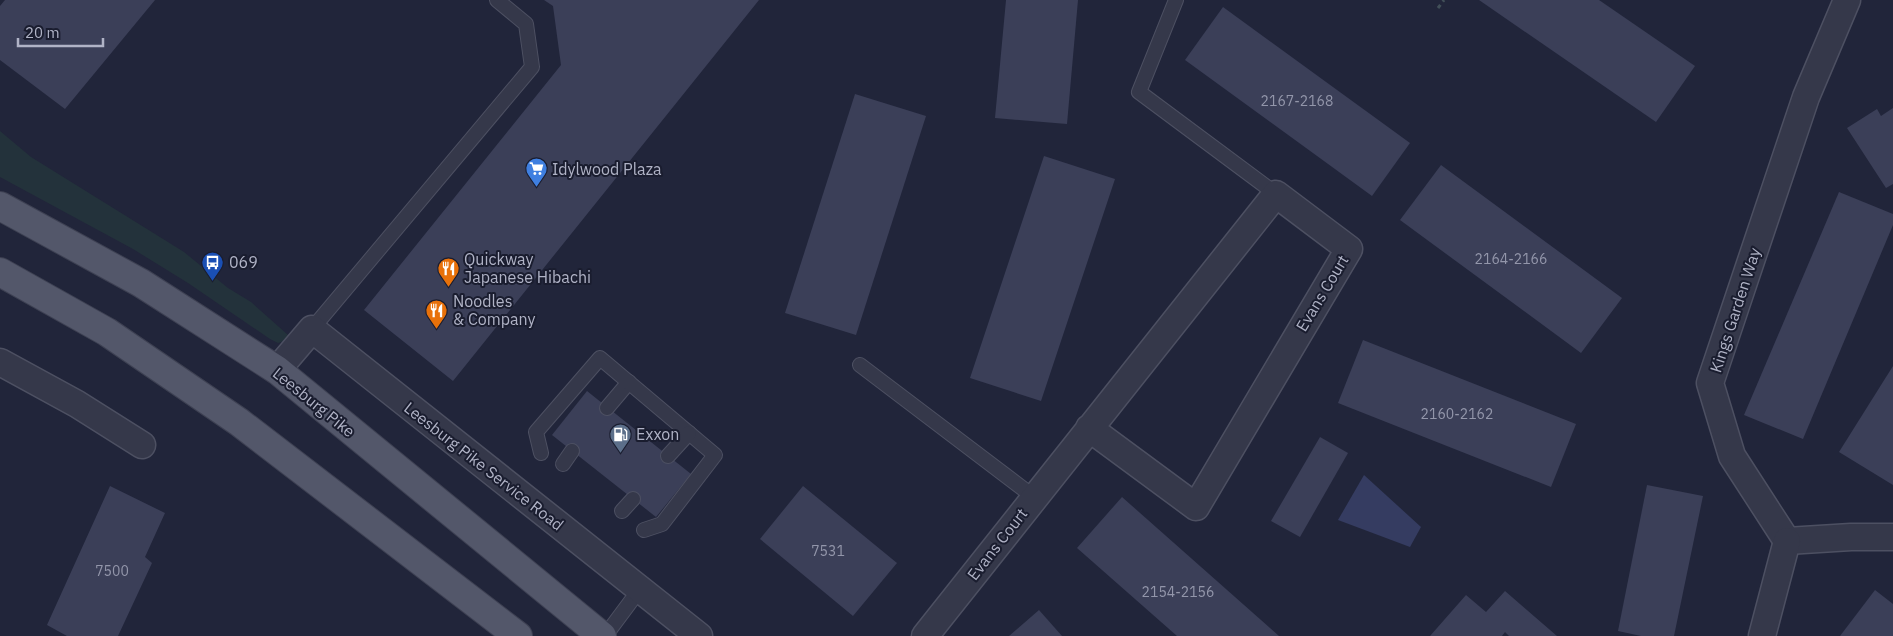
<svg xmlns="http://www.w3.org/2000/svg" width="1893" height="636" viewBox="0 0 1893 636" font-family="'IBM Plex Sans',sans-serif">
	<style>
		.green { fill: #23323b }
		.water { fill: #353c61 }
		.building { fill: #3b3f58 }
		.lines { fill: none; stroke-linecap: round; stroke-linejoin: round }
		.service-casing { stroke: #4d5062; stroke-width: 16 }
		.minor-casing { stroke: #4d5062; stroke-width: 29 }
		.primary-casing { stroke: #3e4153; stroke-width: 30 }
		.path { stroke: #414f58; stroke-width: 3; stroke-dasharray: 4 4; stroke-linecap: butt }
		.service { stroke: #35384a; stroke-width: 14 }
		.minor { stroke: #35384a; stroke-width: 26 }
		.primary { stroke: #53576a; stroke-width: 28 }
		.labels { text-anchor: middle; stroke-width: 4; stroke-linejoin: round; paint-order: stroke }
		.number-label { font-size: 14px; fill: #9396aa }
		.poi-label { font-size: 16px; fill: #b0b3c6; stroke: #1a1d2f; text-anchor: start }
		.street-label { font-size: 16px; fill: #b0b3c6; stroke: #1a1d2f }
	</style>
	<rect width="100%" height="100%" fill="#21253a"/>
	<polygon class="green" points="0,131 31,157 184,252 228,288 251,302 288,335 287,340 278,343 270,339 188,283 133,249 0,177"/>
	<polygon class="water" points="1364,475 1421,527 1410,547 1338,520"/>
	<g class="building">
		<polygon points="5,0 155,0 65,109 0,60 0,6"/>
		<polygon points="544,0 759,0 453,381 364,310 561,65 553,6"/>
		<polygon points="1006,0 1078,0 1067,124 995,118"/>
		<polygon points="1479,0 1599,0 1695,66 1656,122"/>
		<polygon points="1223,7 1410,143 1372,196 1185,60"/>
		<polygon points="855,94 926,116 856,335 785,313"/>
		<polygon points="1893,108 1893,184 1886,188 1847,128 1877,109 1881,116"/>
		<polygon points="1044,156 1115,179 1041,401 970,378"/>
		<polygon points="1441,165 1622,298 1581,353 1400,220"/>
		<polygon points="1839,192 1893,214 1893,225 1803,439 1744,415"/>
		<polygon points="1363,340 1576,424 1551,487 1338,403"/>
		<polygon points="1893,366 1893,485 1839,452"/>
		<polygon points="587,391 691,474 656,517 552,435"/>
		<polygon points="1320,437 1348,453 1300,537 1271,521"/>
		<polygon points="1647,485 1703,496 1674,636 1641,636 1618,631"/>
		<polygon points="110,486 165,513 145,557 152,563 118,636 67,636 47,625"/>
		<polygon points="803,486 897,563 853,616 760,539"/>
		<polygon points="1122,497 1279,636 1177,636 1077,548"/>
		<polygon points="1875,590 1893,604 1893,636 1840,636"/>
		<polygon points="1505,591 1557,636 1509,636 1505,632 1502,636 1430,636 1466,595 1486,612"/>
		<polygon points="1039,610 1062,636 1009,636"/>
	</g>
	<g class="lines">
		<defs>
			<g id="service">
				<polyline points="1176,0 1139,92 1276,194"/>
				<polyline points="312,329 532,67 526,24 497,0"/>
				<polyline points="860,365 1034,497"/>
				<polyline points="607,408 629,382"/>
				<polyline points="541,453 536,432 600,358 715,455 662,524 644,530"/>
				<polyline points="668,456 689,433"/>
				<polyline points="563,464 572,451"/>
				<polyline points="622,511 633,499"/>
				<polyline points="605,636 640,589"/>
			</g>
			<g id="minor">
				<polyline points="1847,0 1806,97 1710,383 1732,456 1787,541 1851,537 1893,537"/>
				<polyline points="0,362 77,404 142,445"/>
				<polyline points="277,370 312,329 699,636"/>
				<polyline points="925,636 1276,194 1349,249 1196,507 1089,428"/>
				<polyline points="1762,636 1787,541"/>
			</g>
			<g id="primary">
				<polyline points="0,206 141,283 277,370 602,636"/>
				<polyline points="0,272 107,332 239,422 518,636"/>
			</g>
		</defs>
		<use href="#service" class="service-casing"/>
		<use href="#minor" class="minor-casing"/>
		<use href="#primary" class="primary-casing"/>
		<polyline class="path" points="1438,8 1444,0"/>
		<use href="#service" class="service"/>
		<use href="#minor" class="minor"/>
		<use href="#primary" class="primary"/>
	</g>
	<defs>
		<symbol id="supermarket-pin" viewBox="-11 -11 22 30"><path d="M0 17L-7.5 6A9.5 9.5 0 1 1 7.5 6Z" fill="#3f7fe0" stroke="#1a1d2f"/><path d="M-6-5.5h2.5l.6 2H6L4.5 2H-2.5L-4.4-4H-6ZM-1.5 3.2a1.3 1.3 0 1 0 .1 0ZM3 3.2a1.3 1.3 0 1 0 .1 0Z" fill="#fff"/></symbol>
		<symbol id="bus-pin" viewBox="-11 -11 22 30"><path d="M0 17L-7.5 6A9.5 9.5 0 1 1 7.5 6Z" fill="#1a4fb4" stroke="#1a1d2f"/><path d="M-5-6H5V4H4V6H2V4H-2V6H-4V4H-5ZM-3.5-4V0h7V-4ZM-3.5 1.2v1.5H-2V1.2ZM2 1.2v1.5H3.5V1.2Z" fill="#fff"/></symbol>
		<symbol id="restaurant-pin" viewBox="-11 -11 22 30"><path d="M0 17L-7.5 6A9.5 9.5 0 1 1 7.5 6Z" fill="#e8710a" stroke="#1a1d2f"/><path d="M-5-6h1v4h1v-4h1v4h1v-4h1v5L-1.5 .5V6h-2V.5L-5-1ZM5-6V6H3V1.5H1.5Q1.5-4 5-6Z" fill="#fff"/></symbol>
		<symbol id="fuel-pin" viewBox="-11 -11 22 30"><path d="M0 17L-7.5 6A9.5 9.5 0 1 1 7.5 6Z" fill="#5c6f8a" stroke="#1a1d2f"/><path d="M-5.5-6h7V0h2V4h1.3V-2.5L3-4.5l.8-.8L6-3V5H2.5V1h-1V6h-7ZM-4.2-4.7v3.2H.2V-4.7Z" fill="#fff"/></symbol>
	</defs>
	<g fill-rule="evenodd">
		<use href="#supermarket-pin" x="524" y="156" width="25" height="34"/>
		<use href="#bus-pin" x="200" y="250" width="25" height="34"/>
		<use href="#restaurant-pin" x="436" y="256" width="25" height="34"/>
		<use href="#restaurant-pin" x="424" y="298" width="25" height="34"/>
		<use href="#fuel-pin" x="608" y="422" width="25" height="34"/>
	</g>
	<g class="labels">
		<g class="number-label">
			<text x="1297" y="106">2167-2168</text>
			<text x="1511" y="264">2164-2166</text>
			<text x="1457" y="419">2160-2162</text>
			<text x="828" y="556">7531</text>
			<text x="112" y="576">7500</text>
			<text x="1178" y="597">2154-2156</text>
		</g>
		<g class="poi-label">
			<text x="552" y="175">Idylwood Plaza</text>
			<text x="464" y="265">Quickway<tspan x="464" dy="18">Japanese Hibachi</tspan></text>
			<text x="229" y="268">069</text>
			<text x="453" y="307">Noodles<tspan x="453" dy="18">&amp; Company</tspan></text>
			<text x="636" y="440">Exxon</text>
		</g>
		<g class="street-label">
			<text transform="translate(1322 293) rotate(-59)" y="6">Evans Court</text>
			<text transform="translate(1735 310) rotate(-72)" y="6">Kings Garden Way</text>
			<text transform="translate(314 402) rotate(39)" y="6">Leesburg Pike</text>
			<text transform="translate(484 466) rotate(38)" y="6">Leesburg Pike Service Road</text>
			<text transform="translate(997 544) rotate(-52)" y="6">Evans Court</text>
		</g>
	</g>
	<path d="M18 38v8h85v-8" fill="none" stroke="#b0b3c6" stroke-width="2.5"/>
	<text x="25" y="38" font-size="15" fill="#b0b3c6" stroke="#1a1d2f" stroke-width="4" paint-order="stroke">20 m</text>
</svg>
